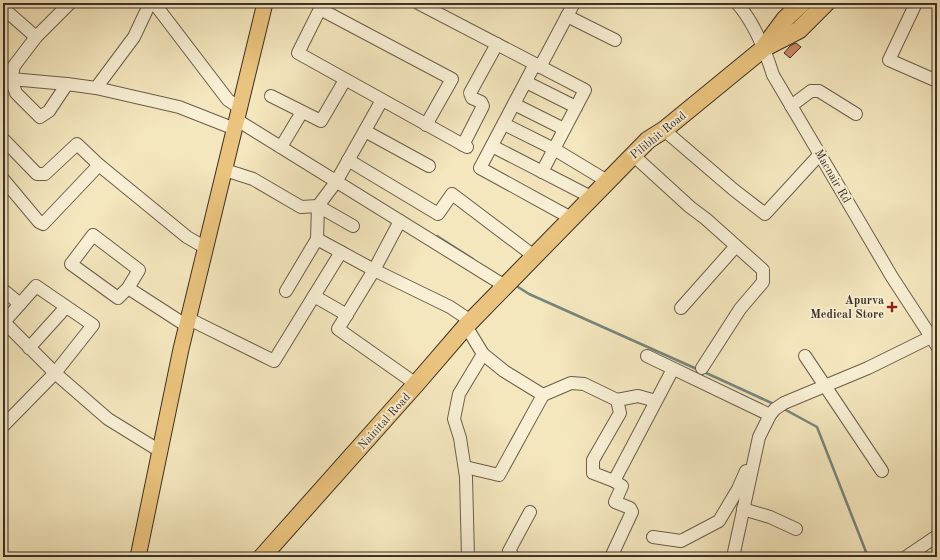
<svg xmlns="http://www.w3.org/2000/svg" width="940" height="560" viewBox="0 0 940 560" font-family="'Old Standard TT',serif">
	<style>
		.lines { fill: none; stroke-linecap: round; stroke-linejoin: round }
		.stream { stroke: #76857d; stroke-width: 2.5 }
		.building { fill: #cc8662; stroke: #3c3028 }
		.minor-casing { stroke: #6a5e4d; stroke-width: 14 }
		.major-casing { stroke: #3c3028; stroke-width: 17 }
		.highway-casing { stroke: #3c3028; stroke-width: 19 }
		.minor { stroke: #f8efd4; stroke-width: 12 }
		.major { stroke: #eac37e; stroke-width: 15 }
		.highway { stroke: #eac37e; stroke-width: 17 }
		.poi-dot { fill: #8f2418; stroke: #f8efd4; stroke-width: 1.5 }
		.labels { text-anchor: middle; stroke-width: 4; stroke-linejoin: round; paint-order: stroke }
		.street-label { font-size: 12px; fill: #3c3028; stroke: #f8efd4 }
		.poi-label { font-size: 12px; font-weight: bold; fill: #3c3028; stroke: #f8efd4; text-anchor: end }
	</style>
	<rect width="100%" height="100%" fill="#f4e6bd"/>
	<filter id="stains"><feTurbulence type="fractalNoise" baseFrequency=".005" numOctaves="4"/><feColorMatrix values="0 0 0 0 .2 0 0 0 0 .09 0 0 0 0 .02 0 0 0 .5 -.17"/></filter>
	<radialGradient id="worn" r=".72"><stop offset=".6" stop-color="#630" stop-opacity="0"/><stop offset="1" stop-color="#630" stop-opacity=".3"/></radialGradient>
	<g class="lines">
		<g class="stream">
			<polyline points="437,236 473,259"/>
			<polyline points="515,285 529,294 699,370"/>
			<polyline points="704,372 776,405"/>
			<polyline points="784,409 817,427 868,557"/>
		</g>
	</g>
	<polygon class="building" points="796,43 801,47 790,58 784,53 790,46"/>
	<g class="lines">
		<defs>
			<g id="minor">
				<polyline points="154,3 228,100 240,108"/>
				<polyline points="323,3 298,53 467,147"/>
				<polyline points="418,3 585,90 554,149 607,181"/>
				<path d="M737,3C755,24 765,49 773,75L892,277L937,346"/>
				<polyline points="916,3 889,60 937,81"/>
				<polyline points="3,8 36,37"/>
				<polyline points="320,9 452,79 426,125"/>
				<polyline points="567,16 615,40"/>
				<polyline points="535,64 480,168 571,218"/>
				<polyline points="540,67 574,3"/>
				<polyline points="3,73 11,79 67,84 96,88 179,107 235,129"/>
				<polyline points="526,82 576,107"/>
				<polyline points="67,84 49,111 40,117 16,93 11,79 14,66 36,37 70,3"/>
				<polyline points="96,88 134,37 150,3"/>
				<polyline points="271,96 321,121 345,80"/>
				<polyline points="514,104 564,129"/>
				<polyline points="791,106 811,91 819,91 856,114"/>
				<polyline points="237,120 505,286"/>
				<polyline points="504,124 554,149 542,172"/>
				<polyline points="664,130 734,190 765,214 820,154"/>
				<polyline points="365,131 429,166"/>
				<polyline points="3,139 37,174 45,174 77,144 99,165 187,237 206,248"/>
				<polyline points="463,145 483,106 481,102 472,98 470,93 497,44"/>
				<polyline points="492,146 591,197"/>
				<polyline points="281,147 302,112"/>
				<polyline points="633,155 690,207 706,219 763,270 763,282 740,309 702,368"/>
				<polyline points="348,160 438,214 452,194 534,256"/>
				<polyline points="225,170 253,179 301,207 318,206 353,226"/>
				<polyline points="3,179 39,222 43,224 99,165"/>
				<polyline points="400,221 374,270 338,329 416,384"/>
				<polyline points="317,239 318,206 336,182 382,100"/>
				<polyline points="128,288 139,270 93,235 71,264 118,298 128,288 187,326"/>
				<polyline points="3,290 20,304"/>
				<polyline points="286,291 317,239 374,270 450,307 471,321"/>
				<polyline points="314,296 347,315"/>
				<polyline points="681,308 736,246"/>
				<polyline points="189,319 274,361 341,252"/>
				<polyline points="3,321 55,373 108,419 155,448 160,450"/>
				<polyline points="466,326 483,354 504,371 543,395 571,383 584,384 617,400 638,396 656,401"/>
				<polyline points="29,348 66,307"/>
				<polyline points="647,356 770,415"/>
				<polyline points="805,356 882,471"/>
				<polyline points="3,426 55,373 93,325 36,286 4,322"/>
				<polyline points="465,467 499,475 543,395"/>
				<polyline points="614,481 673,369"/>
				<polyline points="743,509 770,517 796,529"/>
				<polyline points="653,537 681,541 719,521 738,489 746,471"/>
				<polyline points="468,557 466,477 460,438 454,419 459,394 483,354"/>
				<polyline points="514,557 509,551 530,512"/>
				<polyline points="611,557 632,512 630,508 615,502 622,486 614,481 593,473 593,460 620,413 617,400"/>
				<polyline points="733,557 759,437 770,415 775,409 784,403 868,368 937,334"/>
				<polyline points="906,557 937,536"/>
			</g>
			<polyline id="major" points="138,557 181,349 265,3"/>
			<g id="highway">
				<polyline points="765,46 785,19 802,3"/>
				<polyline points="262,557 416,384 466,326 648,140 664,130 764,48 799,30 826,3"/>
			</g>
		</defs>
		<use href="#minor" class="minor-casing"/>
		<use href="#major" class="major-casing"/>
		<use href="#highway" class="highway-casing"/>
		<use href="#minor" class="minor"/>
		<use href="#major" class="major"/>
		<use href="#highway" class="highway"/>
	</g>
	<path class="poi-dot" d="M890 301h4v4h4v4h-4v4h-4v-4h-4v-4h4z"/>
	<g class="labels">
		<g class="street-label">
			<text transform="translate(658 135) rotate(-39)" y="4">Pilibhit Road</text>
			<text transform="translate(833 176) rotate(60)" y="4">Macnair Rd</text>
			<text transform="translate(384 421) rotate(-48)" y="4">Nainital Road</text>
		</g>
		<g class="poi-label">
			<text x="884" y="304">Apurva<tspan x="884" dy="14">Medical Store</tspan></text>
		</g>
	</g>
	<rect width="940" height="560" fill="none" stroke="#f4e6bd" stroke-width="16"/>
	<rect x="4" y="4" width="932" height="552" fill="none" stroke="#3c3028" stroke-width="2"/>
	<rect x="8" y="8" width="924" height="544" fill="none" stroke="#3c3028"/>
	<rect width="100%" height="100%" filter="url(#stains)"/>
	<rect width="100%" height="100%" fill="url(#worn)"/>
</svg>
